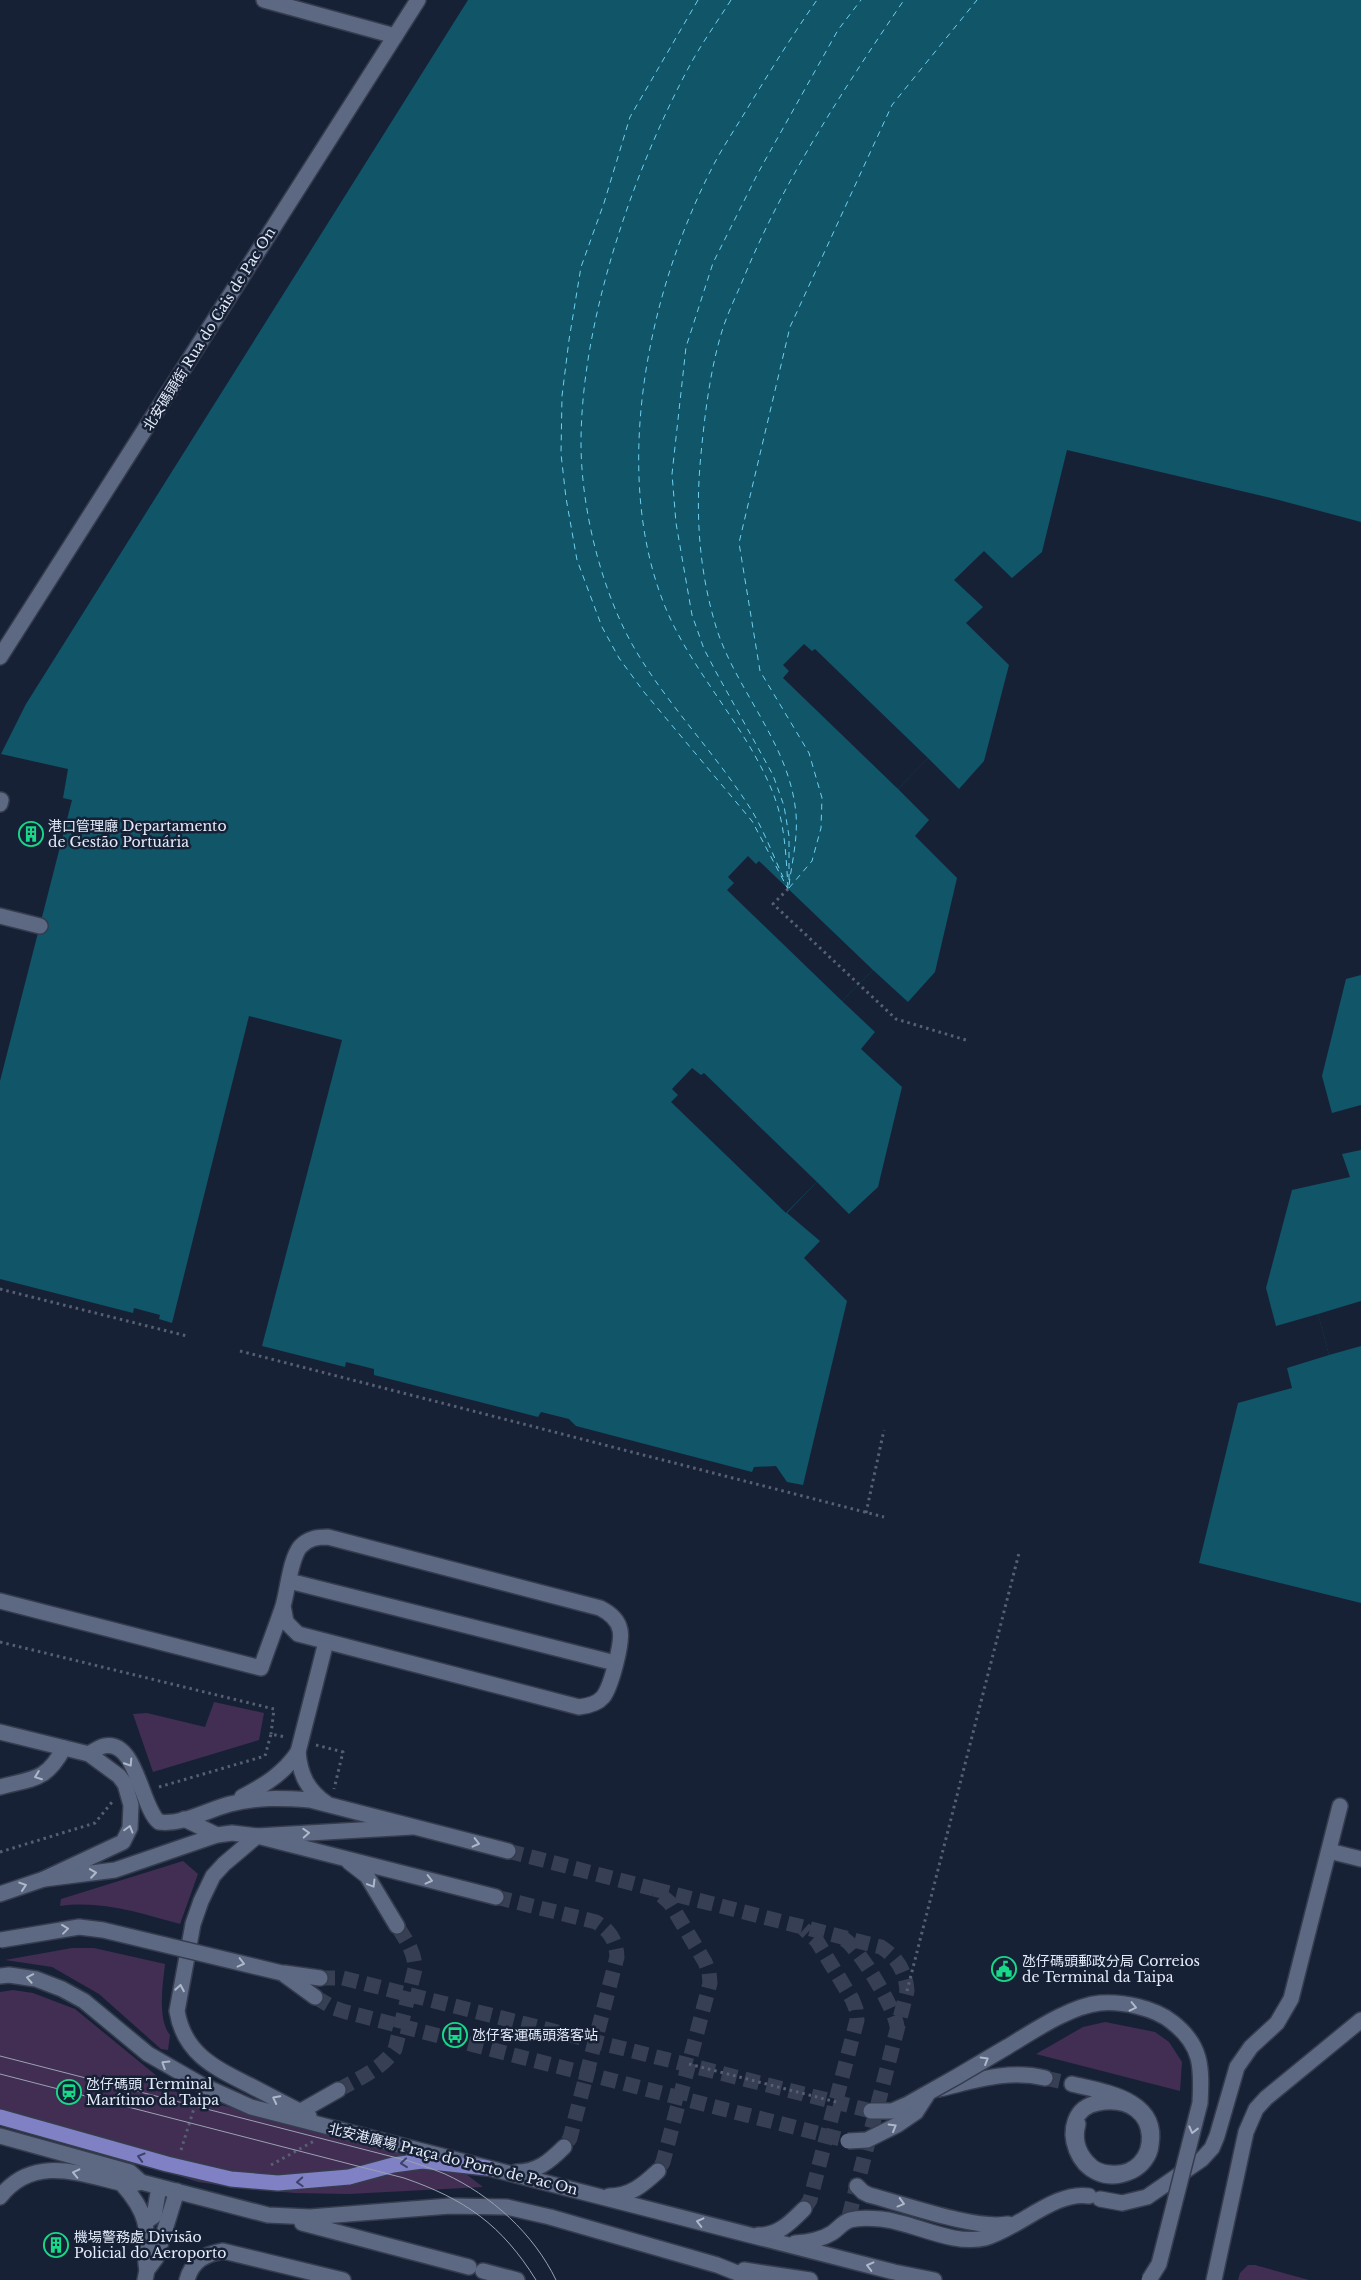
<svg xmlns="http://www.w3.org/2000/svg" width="1361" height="2280" viewBox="0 0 1361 2280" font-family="'Libre Baskerville','Noto Sans SC',serif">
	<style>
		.green { fill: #412e52 }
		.water { fill: #105568 }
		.pier { fill: #172136 }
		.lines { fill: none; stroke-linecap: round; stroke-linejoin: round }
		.ferry { stroke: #70d0f0; stroke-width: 1; stroke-dasharray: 6 5; stroke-linecap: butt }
		.minor-tunnel { stroke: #363f53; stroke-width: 15; stroke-dasharray: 15 8; stroke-linecap: butt }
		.minor-casing { stroke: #353c4e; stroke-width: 18 }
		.major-casing { stroke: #353c4e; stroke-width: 18 }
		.path { stroke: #576073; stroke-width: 3; stroke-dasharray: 2.5 4; stroke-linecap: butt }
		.minor { stroke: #5d6983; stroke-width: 15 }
		.major { stroke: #8080c4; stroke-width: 15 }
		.tram { stroke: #99a2b3; stroke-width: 1 }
		.minor-bridge-casing { stroke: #353c4e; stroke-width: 18; stroke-linecap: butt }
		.major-bridge-casing { stroke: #353c4e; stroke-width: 18; stroke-linecap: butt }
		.minor-bridge { stroke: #5d6983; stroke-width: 15 }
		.major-bridge { stroke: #8080c4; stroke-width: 15 }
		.oneway { stroke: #aeb8ca }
		.oneway2 { stroke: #3c4268 }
		.labels { text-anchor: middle; stroke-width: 5; stroke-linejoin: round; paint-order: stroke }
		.street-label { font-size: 14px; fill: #e4ecfa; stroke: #172136 }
		.poi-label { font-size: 14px; fill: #e4ecfa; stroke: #172136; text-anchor: start }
	</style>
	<rect width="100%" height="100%" fill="#172136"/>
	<g class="green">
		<polygon points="214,1702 264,1713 259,1740 153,1772 133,1714 147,1713 205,1727"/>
		<path d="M183,1861L198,1874L180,1924C140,1913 101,1900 60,1906L61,1899Z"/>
		<path d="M72,1948H94L165,1964C163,1983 157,2019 170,2035L168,2050L161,2049L99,1994L52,1967L5,1960Z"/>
		<polygon points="13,1990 33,1993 75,2009 180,2095 436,2158 466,2174 483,2187 348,2194 295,2193 246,2189 198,2182 0,2118 0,1992"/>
		<polygon points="1105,2022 1155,2032 1169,2042 1182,2062 1180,2091 1036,2054 1083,2027"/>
		<polygon points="1248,2265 1255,2265 1309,2280 1238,2280 1240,2273"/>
	</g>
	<g class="water">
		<polygon points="468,0 1361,0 1361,522 1275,499 1067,450 1042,552 1012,578 984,551 954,580 983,607 966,623 1009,665 984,761 959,789 928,758 898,789 929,820 915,836 957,878 935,972 908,1002 873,970 842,1001 875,1032 861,1049 902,1087 878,1187 849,1214 817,1182 787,1213 820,1241 804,1258 847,1301 803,1485 787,1482 776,1466 754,1467 752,1472 576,1426 569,1419 541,1412 538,1417 374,1375 374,1369 346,1362 345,1367 262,1346 342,1040 249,1016 172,1323 159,1319 160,1315 134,1308 133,1313 0,1279 0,1081 72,800 63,798 68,769 1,754 26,704"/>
		<polygon points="1361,975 1361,1105 1332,1113 1322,1076 1346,979"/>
		<polygon points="1361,1150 1361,1603 1199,1563 1238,1403 1292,1388 1287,1368 1329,1355 1318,1314 1276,1326 1266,1288 1292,1190 1350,1177 1342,1154"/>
	</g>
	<g class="pier">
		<polygon points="804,644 812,651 815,649 928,758 898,789 783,678 789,671 783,665"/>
		<polygon points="748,856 756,864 759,861 873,970 842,1001 727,890 734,883 728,877"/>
		<polygon points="692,1068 701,1075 704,1073 817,1182 786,1213 671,1102 678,1095 672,1089"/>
		<polygon points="1361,1301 1361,1346 1329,1355 1318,1314"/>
	</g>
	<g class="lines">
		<g class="ferry">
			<polyline points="698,0 630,117 604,203 581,267 569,340 562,396 561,454 566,498 577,560 602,627 619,658 644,692 752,821 788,889"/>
			<path d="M731,0C717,22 702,43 690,65C633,171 581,322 581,443C581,509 602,594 636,651C670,708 717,755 752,811C764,831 773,855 783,877"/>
			<polyline points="789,880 789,836 784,806 773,775 716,672 704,649 692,615 676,523 672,474 686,347 713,263 758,173 838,30 861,0"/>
			<path d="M789,885C792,862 798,838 796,814C790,745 738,693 717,630C699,572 695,514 701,454C705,413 710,371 722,331C727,315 735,298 742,282C783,181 843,90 904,0"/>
			<path d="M788,888C786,856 785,823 773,793C746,725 691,672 664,604C611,470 648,293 712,168C721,150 733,132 744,114C767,76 791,37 817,0"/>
			<polyline points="789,888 812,861 821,828 822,798 809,753 760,671 739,543 790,327 892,105 977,0"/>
		</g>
		<g class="minor-tunnel">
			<polyline points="508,1851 654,1889 670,1903 705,1962 709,1972 710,1983 663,2162 658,2171"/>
			<path d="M654,1889L881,1947C897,1957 906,1972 907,1991L848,2220"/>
			<path d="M496,1897L596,1922C610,1931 616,1940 617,1957L570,2138L564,2147"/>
			<path d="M844,1939C859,1948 896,2010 897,2027"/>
			<polyline points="320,1978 343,1978 871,2111"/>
			<polyline points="315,1997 334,2008 346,2012 848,2141"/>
			<polyline points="1045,2078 1072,2084"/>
			<path d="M338,2090C358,2079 382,2069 395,2049L415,1969C415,1952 406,1940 397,1926"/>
			<polyline points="804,2209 810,2200 857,2020 856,2009 852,1999 817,1941 804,1929"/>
		</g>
		<defs>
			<g id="minor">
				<polyline points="264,0 395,36"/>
				<polyline points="0,657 418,0"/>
				<polyline points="0,804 1,800"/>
				<polyline points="0,916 40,926"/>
				<polyline points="289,1581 615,1663"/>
				<path d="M0,1601L261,1668C268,1647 276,1627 283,1606C288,1589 290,1560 300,1547C308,1538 318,1537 328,1537L600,1608C610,1613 618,1619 620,1630C623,1642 611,1687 603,1697C597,1704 588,1706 579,1707L298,1634L286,1622L283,1606"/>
				<polyline points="0,1732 89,1754 119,1776 125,1784 131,1805 130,1828 123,1842 44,1879 0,1894"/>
				<path d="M89,1754C94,1751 99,1747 104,1746C137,1739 141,1808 159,1822C183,1825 207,1810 230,1804C257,1797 282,1798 310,1800L508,1851"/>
				<path d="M0,1787C34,1778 46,1781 64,1748"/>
				<path d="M242,1797C265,1785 284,1773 298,1752"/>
				<path d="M326,1803C307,1790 300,1774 298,1752L326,1642"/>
				<polyline points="184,1819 217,1835"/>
				<polyline points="1329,1851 1361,1859"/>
				<polyline points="349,1862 367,1876 397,1926"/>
				<polyline points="44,1879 115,1870 217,1835 232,1833 257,1836 496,1897"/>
				<polyline points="282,1973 315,1997"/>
				<polyline points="284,1973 320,1978"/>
				<polyline points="0,1976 9,1975 36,1979 62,1989 84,2001 148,2054 202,2085 251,2107 894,2272 934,2280"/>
				<path d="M1072,2084C1105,2092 1159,2099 1151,2145C1150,2156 1142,2166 1132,2171C1077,2197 1050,2111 1098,2103C1166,2091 1163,2179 1110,2173C1101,2173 1093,2169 1087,2162C1077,2151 1074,2138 1078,2124"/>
				<path d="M939,2089C974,2081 1008,2069 1045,2078"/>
				<polyline points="294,2115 338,2090"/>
				<path d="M309,2116C289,2106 270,2096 251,2086C215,2068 184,2054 177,2011L193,1924L201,1901L213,1876L224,1864L257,1836L412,1827"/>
				<polyline points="0,2136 130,2172 141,2182 268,2215 310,2217 450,2206 507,2207 550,2217 717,2265 755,2280"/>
				<path d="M516,2172C537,2172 549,2162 564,2147"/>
				<path d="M122,2184C132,2195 141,2207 145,2222C148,2237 143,2252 147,2270"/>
				<path d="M857,2186L863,2192L869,2195C904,2204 975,2230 1008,2224"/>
				<path d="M609,2196C630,2196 643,2185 658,2171"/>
				<path d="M0,2197C35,2152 85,2176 130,2185L141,2182"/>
				<polyline points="1100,2199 1122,2203 1147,2197 1202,2159 1212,2148 1217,2136 1237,2067 1251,2047 1277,2023 1291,1999 1340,1806"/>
				<polyline points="145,2222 154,2216 159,2187"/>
				<polyline points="302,2223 469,2267"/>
				<path d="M758,2235C778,2236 791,2222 804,2209"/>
				<path d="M795,2243C808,2242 821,2240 832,2233C838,2229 843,2222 850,2220C860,2217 871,2218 881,2219C913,2222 952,2246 985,2238C1018,2229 1056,2190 1089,2196"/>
				<polyline points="744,2270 810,2280"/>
				<polyline points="483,2271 517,2280"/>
				<polyline points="145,2280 147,2270 156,2258 177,2191"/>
				<path d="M187,2280C192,2261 205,2254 223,2251L343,2280"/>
				<polyline points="1214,2280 1246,2132 1256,2109 1266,2098 1361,2020"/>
			</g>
			<polyline id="major" points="349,2177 393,2165 422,2161 487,2168"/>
		</defs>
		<use href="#minor" class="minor-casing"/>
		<use href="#major" class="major-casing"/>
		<g class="path">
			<polyline points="788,889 773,904 896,1019 966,1040"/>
			<polyline points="0,1289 187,1336"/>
			<polyline points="240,1351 884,1517"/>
			<polyline points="866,1513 884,1430"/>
			<polyline points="0,1642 274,1709 271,1734"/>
			<polyline points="316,1745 343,1752 334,1789"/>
			<polyline points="159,1787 265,1756 271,1734 285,1737"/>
			<polyline points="0,1852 95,1823 112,1802"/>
			<polyline points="907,1991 1019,1553"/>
			<polyline points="689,2064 836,2102"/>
			<polyline points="181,2150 196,2102"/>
			<polyline points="271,2165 314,2141"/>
		</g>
		<use href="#minor" class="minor"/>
		<use href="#major" class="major"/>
		<g class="tram">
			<path d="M0,2056L409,2161C421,2165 433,2169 445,2174C491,2195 534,2234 556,2280"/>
			<path d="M0,2074L404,2178C465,2199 502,2225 536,2280"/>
		</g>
		<defs>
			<g id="minor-bridge">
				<polyline points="0,1940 79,1927 103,1930 282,1973"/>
				<path d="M871,2111H892L908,2104C941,2086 974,2067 1007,2047C1032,2032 1070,2006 1100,2003C1122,2001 1155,2008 1172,2022C1202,2045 1202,2067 1200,2103L1159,2264L1149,2280"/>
				<polyline points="848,2141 867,2140 897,2125 916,2112 927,2095"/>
			</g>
			<polyline id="major-bridge" points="0,2117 167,2164 231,2179 278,2183 349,2177"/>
		</defs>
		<use href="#minor-bridge" class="minor-bridge-casing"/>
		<use href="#major-bridge" class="major-bridge-casing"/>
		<use href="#minor-bridge" class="minor-bridge"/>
		<use href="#major-bridge" class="major-bridge"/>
	</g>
	<defs><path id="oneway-chevron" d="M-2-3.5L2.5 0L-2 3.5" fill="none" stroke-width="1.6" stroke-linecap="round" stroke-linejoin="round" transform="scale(1.25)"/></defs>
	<g class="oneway">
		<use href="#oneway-chevron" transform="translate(129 1763) rotate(57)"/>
		<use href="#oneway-chevron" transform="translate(38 1776) rotate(159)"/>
		<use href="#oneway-chevron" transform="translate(129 1829) rotate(-74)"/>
		<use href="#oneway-chevron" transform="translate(306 1833) rotate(-3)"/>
		<use href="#oneway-chevron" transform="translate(476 1843) rotate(14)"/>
		<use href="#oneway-chevron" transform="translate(93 1873) rotate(-8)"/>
		<use href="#oneway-chevron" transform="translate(429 1880) rotate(14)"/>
		<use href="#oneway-chevron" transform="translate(372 1884) rotate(59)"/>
		<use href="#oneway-chevron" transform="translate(23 1886) rotate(-18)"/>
		<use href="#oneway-chevron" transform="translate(65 1929) rotate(-7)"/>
		<use href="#oneway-chevron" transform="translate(241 1963) rotate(14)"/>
		<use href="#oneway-chevron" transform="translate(30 1978) rotate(-169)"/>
		<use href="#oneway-chevron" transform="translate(180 1988) rotate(-80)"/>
		<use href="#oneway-chevron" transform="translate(1133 2007) rotate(13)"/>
		<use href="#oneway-chevron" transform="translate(985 2060) rotate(-31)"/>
		<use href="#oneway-chevron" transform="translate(165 2064) rotate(-148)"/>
		<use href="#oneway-chevron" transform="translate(276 2099) rotate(-153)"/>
		<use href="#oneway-chevron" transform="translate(893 2127) rotate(-30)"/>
		<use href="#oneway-chevron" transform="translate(1193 2130) rotate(104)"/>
		<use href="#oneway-chevron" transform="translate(76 2173) rotate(-167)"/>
		<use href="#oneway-chevron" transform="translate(901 2203) rotate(15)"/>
		<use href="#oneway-chevron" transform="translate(700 2222) rotate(-166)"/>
		<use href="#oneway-chevron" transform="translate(870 2266) rotate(-166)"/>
	</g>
	<g class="oneway2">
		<use href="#oneway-chevron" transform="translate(141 2157) rotate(-164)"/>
		<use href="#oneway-chevron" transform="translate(404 2163) rotate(174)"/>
		<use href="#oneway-chevron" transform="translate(300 2182) rotate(177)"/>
	</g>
	<defs>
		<symbol id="building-ring" viewBox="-11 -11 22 22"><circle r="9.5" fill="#172136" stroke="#18d989" stroke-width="1.5"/><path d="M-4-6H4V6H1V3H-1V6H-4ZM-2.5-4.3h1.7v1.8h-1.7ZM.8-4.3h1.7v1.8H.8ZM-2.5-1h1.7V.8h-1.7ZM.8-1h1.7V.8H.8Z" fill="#18d989"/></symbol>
		<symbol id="civic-ring" viewBox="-11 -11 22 22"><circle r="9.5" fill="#172136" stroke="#18d989" stroke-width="1.5"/><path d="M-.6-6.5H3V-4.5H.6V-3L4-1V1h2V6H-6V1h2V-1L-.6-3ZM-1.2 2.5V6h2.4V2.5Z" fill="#18d989"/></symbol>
		<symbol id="bus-ring" viewBox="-11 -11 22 22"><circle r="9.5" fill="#172136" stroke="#18d989" stroke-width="1.5"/><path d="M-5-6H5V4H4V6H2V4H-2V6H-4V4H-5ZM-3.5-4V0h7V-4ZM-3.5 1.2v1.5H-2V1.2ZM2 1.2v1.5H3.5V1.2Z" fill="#18d989"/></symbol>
		<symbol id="station-ring" viewBox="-11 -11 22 22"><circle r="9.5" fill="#172136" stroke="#18d989" stroke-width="1.5"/><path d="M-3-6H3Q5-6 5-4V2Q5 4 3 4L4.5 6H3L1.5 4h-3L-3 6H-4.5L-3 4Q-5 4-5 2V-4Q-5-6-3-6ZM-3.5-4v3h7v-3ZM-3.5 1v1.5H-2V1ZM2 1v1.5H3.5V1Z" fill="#18d989"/></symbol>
	</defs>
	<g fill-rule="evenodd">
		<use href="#building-ring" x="17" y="820" width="28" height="28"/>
		<use href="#civic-ring" x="990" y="1955" width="28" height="28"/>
		<use href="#bus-ring" x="441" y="2021" width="28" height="28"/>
		<use href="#station-ring" x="55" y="2078" width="28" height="28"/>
		<use href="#building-ring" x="42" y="2231" width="28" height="28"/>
	</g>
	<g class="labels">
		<g class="street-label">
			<text transform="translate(209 329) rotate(-58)" y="5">北安碼頭街 Rua do Cais de Pac On</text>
			<text transform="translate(453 2159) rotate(14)" y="5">北安港廣場 Praça do Porto de Pac On</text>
		</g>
		<g class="poi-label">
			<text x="48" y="831">港口管理廳 Departamento<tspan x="48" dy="16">de Gestão Portuária</tspan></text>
			<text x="1022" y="1966">氹仔碼頭郵政分局 Correios<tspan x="1022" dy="16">de Terminal da Taipa</tspan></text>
			<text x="472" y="2040">氹仔客運碼頭落客站</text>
			<text x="86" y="2089">氹仔碼頭 Terminal<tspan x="86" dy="16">Marítimo da Taipa</tspan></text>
			<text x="74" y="2242">機場警務處 Divisão<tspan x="74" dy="16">Policial do Aeroporto</tspan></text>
		</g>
	</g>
</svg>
